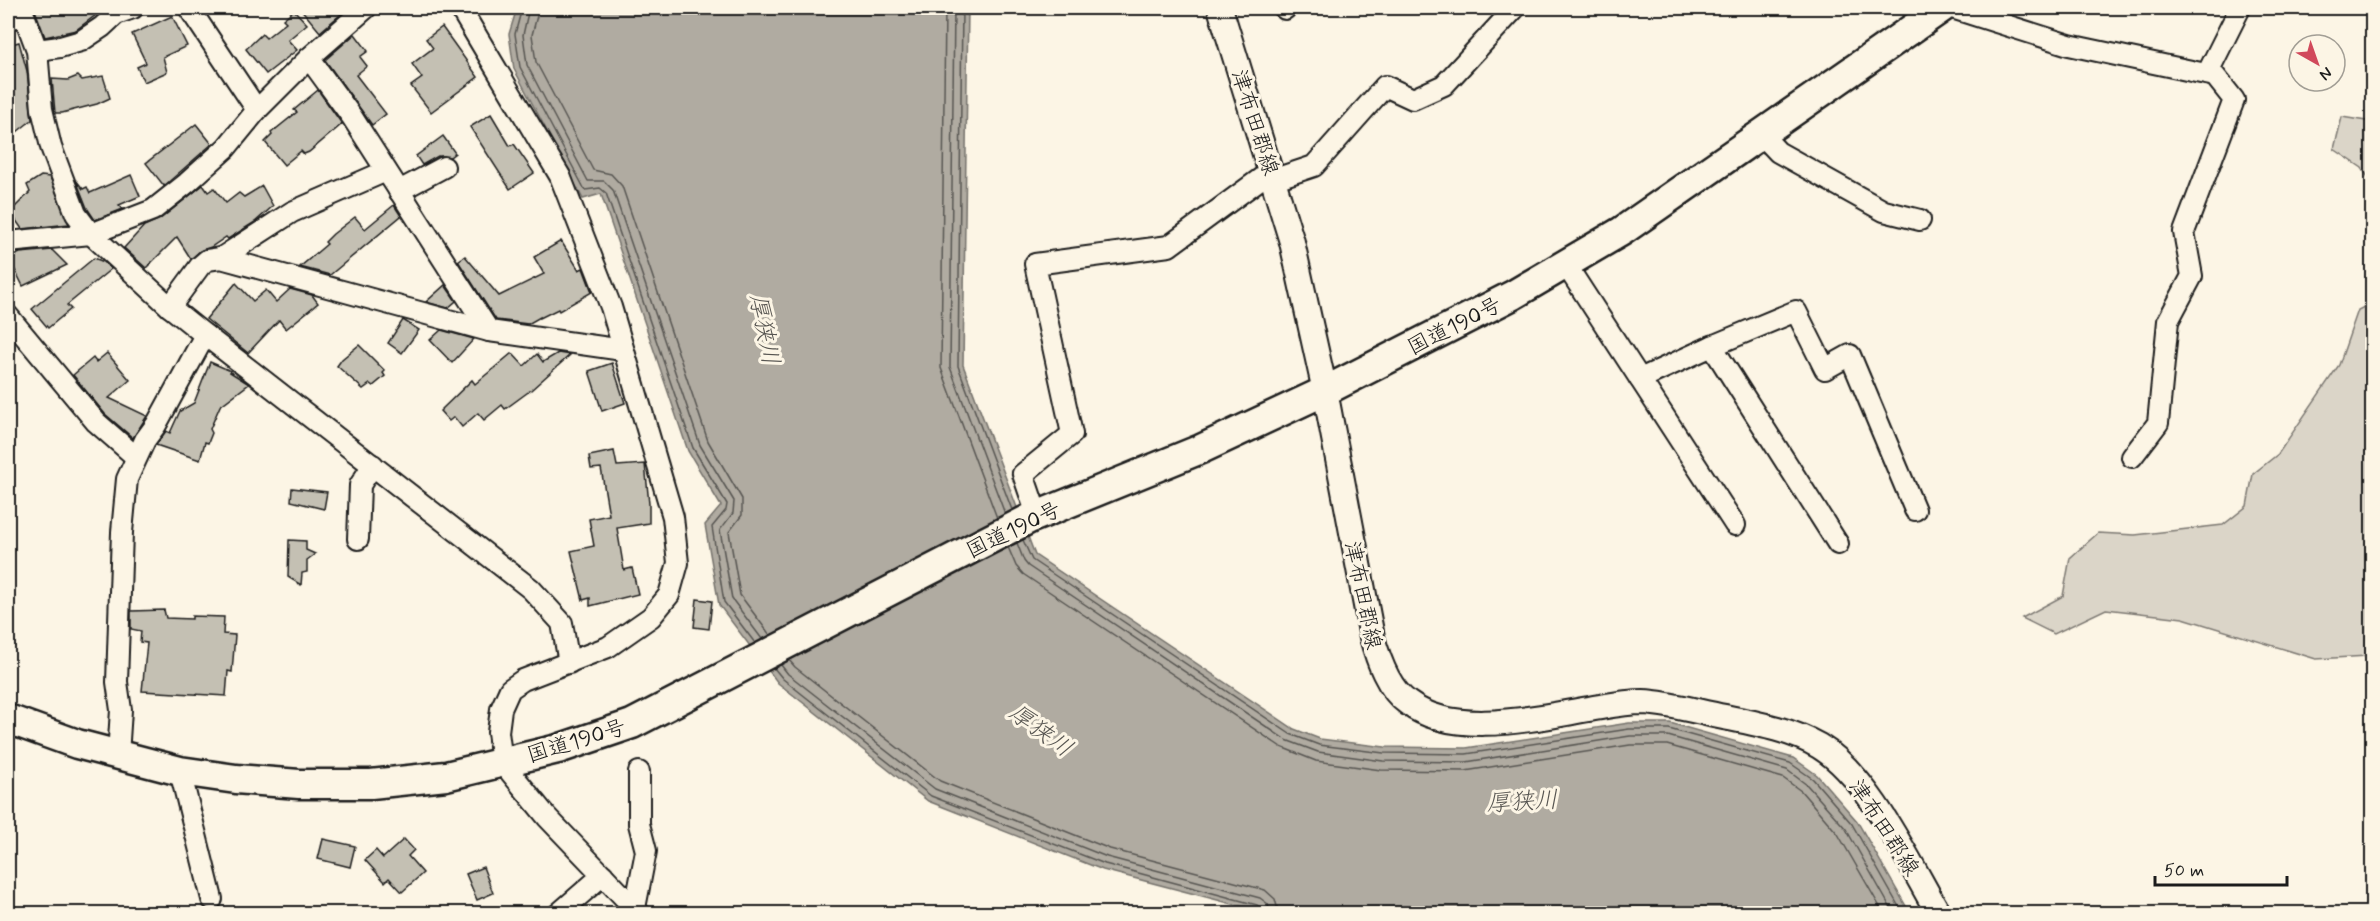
<svg xmlns="http://www.w3.org/2000/svg" width="2380" height="921" viewBox="0 0 2380 921" font-family="Mynerve,'Klee One',sans-serif">
	<style>
		.green { fill: #dbd5c8; stroke: #7c7872; stroke-width: 1.5 }
		.water { fill: #b0aba1; stroke: #75726c; stroke-width: 1.5 }
		.lines { fill: none; stroke-linecap: round; stroke-linejoin: round }
		.shore { stroke: #575551; stroke-width: 1.5 }
		.building { fill: #c4c0b3; stroke: #1c1c1c; stroke-width: 1.5 }
		.minor-casing { stroke: #1c1c1c; stroke-width: 24 }
		.major-casing { stroke: #1c1c1c; stroke-width: 28 }
		.highway-casing { stroke: #1c1c1c; stroke-width: 33 }
		.minor { stroke: #fcf5e5; stroke-width: 20 }
		.major { stroke: #fcf5e5; stroke-width: 24 }
		.highway { stroke: #fcf5e5; stroke-width: 28 }
		.labels { text-anchor: middle; stroke-width: 6; stroke-linejoin: round; paint-order: stroke }
		.street-label { font-size: 22px; fill: #1c1c1c; stroke: #fcf5e5 }
		.water-label { font-size: 24px; font-style: italic; fill: #575551; stroke: #fcf5e5 }
	</style>
	<rect width="100%" height="100%" fill="#fcf5e5"/>
	<filter id="ink" filterUnits="userSpaceOnUse"><feTurbulence type="fractalNoise" baseFrequency=".0167" numOctaves="2"/><feDisplacementMap in="SourceGraphic" scale="12" xChannelSelector="R" yChannelSelector="G"/><feConvolveMatrix kernelMatrix="1 2 1 2 8 2 1 2 1" color-interpolation-filters="sRGB"/></filter>
	<g filter="url(#ink)">
		<g class="green">
			<polygon points="2342,117 2372,122 2372,183 2362,168 2334,149"/>
			<polygon points="2372,303 2372,653 2368,656 2316,659 2183,618 2106,609 2054,634 2022,618 2063,596 2070,558 2098,533 2135,535 2223,525 2247,506 2253,474 2278,454 2339,365 2358,310"/>
		</g>
		<polygon class="water" points="517,8 968,8 963,365 1035,555 1294,729 1320,739 1385,747 1466,748 1629,723 1670,723 1793,758 1817,775 1857,821 1910,913 1267,913 1103,870 928,801 778,683 719,605 705,525 721,506 688,451 601,194 583,199 514,69 509,34"/>
		<g class="lines">
			<g class="shore">
				<polyline points="522,8 515,34 520,67 585,190 600,188 606,193 693,448 727,504 726,510 712,527 724,602 755,643"/>
				<polyline points="529,8 523,35 527,65 588,181 604,181 613,190 700,445 734,501 733,513 720,530 732,599 762,639"/>
				<polyline points="539,8 532,35 536,62 593,170 611,174 622,186 708,441 742,499 742,515 729,532 740,595 770,635"/>
				<polyline points="945,8 941,368 997,518"/>
				<polyline points="954,8 950,367 1005,514"/>
				<polyline points="962,8 958,366 1012,510"/>
				<polyline points="1023,540 1032,560 1290,734 1319,745 1384,753 1466,754 1629,729 1669,729 1790,763 1813,779 1852,824 1903,914"/>
				<polyline points="1017,543 1024,561 1028,566 1286,740 1318,752 1383,761 1466,762 1630,736 1668,736 1787,770 1807,785 1846,829 1894,914"/>
				<polyline points="1008,547 1016,566 1023,574 1281,747 1316,761 1381,770 1465,771 1630,745 1667,745 1783,778 1801,791 1838,834 1884,914"/>
				<polyline points="789,660 795,667 940,781 1110,849 1265,890 1275,899 1279,914"/>
				<polyline points="781,665 788,674 935,789 1107,857 1260,898 1268,904 1270,914"/>
				<polyline points="774,668 783,679 931,796 1105,864 1257,905 1261,908 1262,914"/>
			</g>
		</g>
		<g class="building">
			<polygon points="43,8 105,8 76,30 45,37 35,10"/>
			<polygon points="300,8 348,8 320,32"/>
			<polygon points="294,10 307,24 288,40 297,50 266,74 246,49 262,34 266,38 286,22 283,19"/>
			<polygon points="172,16 187,46 163,57 167,72 144,82 137,67 146,63 132,34"/>
			<polygon points="442,27 478,77 431,112 411,86 422,78 412,64 433,48 426,39"/>
			<polygon points="355,34 368,51 360,57 367,66 356,75 386,114 372,125 325,60"/>
			<polygon points="19,42 27,71 32,120 8,139 8,45"/>
			<polygon points="78,76 82,80 103,76 110,98 97,104 62,113 55,113 52,79 68,80"/>
			<polygon points="318,90 342,124 309,152 304,154 301,151 284,165 265,142 272,135 271,133 297,112 294,110"/>
			<polygon points="491,114 510,146 514,144 534,173 510,189 470,127"/>
			<polygon points="196,124 212,144 164,186 146,163"/>
			<polygon points="443,136 455,153 450,157 438,156 422,165 416,156"/>
			<polygon points="131,175 140,196 119,205 123,209 95,220 87,208 76,180 83,189 87,187 90,193"/>
			<polygon points="41,176 50,177 69,224 22,229 10,212 30,192 27,185"/>
			<polygon points="203,185 208,192 214,188 226,203 239,193 244,197 262,186 273,206 255,222 228,239 226,237 211,247 200,251 191,259 177,237 146,268 124,248 144,226 160,219"/>
			<polygon points="394,205 401,216 330,275 300,267 327,244 325,242 333,234 355,217 365,229"/>
			<polygon points="561,241 579,270 583,268 592,292 559,311 558,309 540,318 540,317 528,324 496,320 458,261 465,256 499,296 544,274 534,257"/>
			<polygon points="52,250 67,265 23,286 9,258 20,253"/>
			<polygon points="94,258 104,262 111,269 67,305 71,309 48,328 32,309"/>
			<polygon points="236,283 253,301 266,290 276,302 290,289 312,295 318,303 286,329 279,320 248,353 206,319"/>
			<polygon points="445,285 456,301 448,308 426,302"/>
			<polygon points="403,320 419,330 402,353 388,343"/>
			<polygon points="441,330 474,339 452,363 430,340"/>
			<polygon points="359,345 385,371 383,373 385,376 373,386 370,384 363,389 337,366 342,359"/>
			<polygon points="107,353 130,380 109,398 147,416 133,438 105,414 73,375 93,358 96,362"/>
			<polygon points="512,353 524,366 537,354 543,362 558,353 570,355 531,390 505,409 502,405 484,420 478,413 462,427 454,417 449,421 440,411 472,380 475,384"/>
			<polygon points="210,362 231,371 230,372 249,384 220,406 210,429 212,433 208,443 205,442 200,460 156,445 166,431 170,433 180,411 194,403"/>
			<polygon points="612,363 625,403 602,411 589,371"/>
			<polygon points="614,451 617,466 645,464 649,504 649,523 617,528 624,570 632,568 638,594 590,606 590,598 583,600 571,551 594,546 589,519 609,515 601,468 591,469 589,456"/>
			<polygon points="292,488 327,492 324,509 291,501"/>
			<polygon points="289,540 306,541 306,550 315,554 307,560 307,572 302,573 301,585 288,577"/>
			<polygon points="697,599 712,601 709,629 694,627"/>
			<polygon points="164,610 166,618 192,619 192,616 224,617 223,634 235,635 232,672 228,671 226,696 142,691 147,643 140,642 141,631 131,629 131,611"/>
			<polygon points="323,839 355,846 350,867 318,859"/>
			<polygon points="404,839 414,850 408,856 423,873 402,892 389,878 385,882 365,860 376,850 383,858"/>
			<polygon points="483,867 493,893 477,900 466,874"/>
		</g>
		<g class="lines">
			<defs>
				<g id="minor">
					<polyline points="460,8 560,176 611,307 673,517 678,563 669,595 651,617 608,647 523,680 510,689 501,709 498,732 502,762 547,817 640,914"/>
					<polyline points="1285,8 1285,9"/>
					<polyline points="1952,8 2069,45 2215,76 2234,100 2184,232 2192,276 2168,321 2158,423 2132,457"/>
					<polyline points="8,19 24,15 37,50 60,47 81,41 102,27 116,14 133,8"/>
					<polyline points="37,50 42,109 51,147 76,214 91,234 170,307 205,335 531,589 562,623 569,663"/>
					<polyline points="309,58 352,117 489,331"/>
					<polyline points="2207,74 2240,8"/>
					<polyline points="257,110 309,58 366,8"/>
					<polyline points="1761,134 1778,152 1884,211 1920,220"/>
					<polyline points="1275,179 1314,166 1385,86 1413,99 1444,85 1515,8"/>
					<polyline points="399,191 444,167"/>
					<polyline points="8,242 91,234 153,210 187,183 226,148 257,110 189,8"/>
					<polyline points="221,258 292,212 386,171"/>
					<polyline points="1566,265 1640,379 1712,346 1838,544"/>
					<polyline points="170,307 200,266 207,260 221,258 489,331 623,350"/>
					<polyline points="8,316 96,422 136,457"/>
					<polyline points="1712,346 1796,311 1825,369 1850,355 1915,510"/>
					<polyline points="1640,379 1735,525"/>
					<polyline points="1037,515 1023,474 1072,434 1035,264 1169,246 1271,171"/>
					<polyline points="358,539 360,485 373,465"/>
					<polyline points="118,755 121,710 117,682 122,532 127,479 145,440 156,425 205,335"/>
					<polyline points="180,771 212,899"/>
					<polyline points="635,908 646,851 639,824 639,772"/>
					<polyline points="558,914 603,875"/>
				</g>
				<path id="major" d="M1220,8L1292,242L1325,391L1372,637C1378,659 1388,689 1408,703C1454,738 1535,718 1589,709C1607,706 1625,702 1643,702C1665,703 1688,709 1710,714C1746,722 1786,727 1819,746C1869,776 1909,863 1939,914"/>
				<polyline id="highway" points="8,719 77,744 180,771 236,779 299,784 371,784 446,776 558,749 632,724 1029,519 1201,449 1325,391 1513,295 1622,231 1942,8"/>
			</defs>
			<use href="#minor" class="minor-casing"/>
			<use href="#major" class="major-casing"/>
			<use href="#highway" class="highway-casing"/>
			<use href="#minor" class="minor"/>
			<use href="#major" class="major"/>
			<use href="#highway" class="highway"/>
		</g>
	</g>
	<g class="labels">
		<g class="street-label">
			<text transform="translate(1256 122) rotate(72)" y="8">津布田郡線</text>
			<text transform="translate(1454 325) rotate(-27)" y="8">国道190号</text>
			<text transform="translate(1013 529) rotate(-26)" y="8">国道190号</text>
			<text transform="translate(1364 595) rotate(78)" y="8">津布田郡線</text>
			<text transform="translate(576 740) rotate(-17)" y="8">国道190号</text>
			<text transform="translate(1885 827) rotate(57)" y="8">津布田郡線</text>
		</g>
		<g class="water-label">
			<text transform="translate(765 329) rotate(79)" y="8">厚狭川</text>
			<text transform="translate(1041 730) rotate(36)" y="8">厚狭川</text>
			<text transform="translate(1522 801) rotate(-3)" y="8">厚狭川</text>
		</g>
	</g>
	<rect width="2380" height="921" fill="none" stroke="#fcf5e5" stroke-width="30"/>
	<rect x="15" y="15" width="2350" height="891" fill="none" stroke="#1c1c1c" stroke-width="2" filter="url(#ink)"/>
	<g transform="translate(2317 63) rotate(140)"><circle r="28" fill="#fcf5e5" stroke="#a29e95" stroke-width="1.5"/>
	<path d="M0-4.5L10 22L0 15L-10 22Z" fill="#d1495b"/>
	<text y="-9" font-size="16" font-weight="bold" text-anchor="middle" fill="#1c1c1c">N</text>
	</g>
	<path d="M2155 876v9h132v-9" fill="none" stroke="#1c1c1c" stroke-width="3"/>
	<text x="2164" y="876" font-size="18" fill="#1c1c1c" stroke="#fcf5e5" stroke-width="4.5" paint-order="stroke">50 m</text>
</svg>
